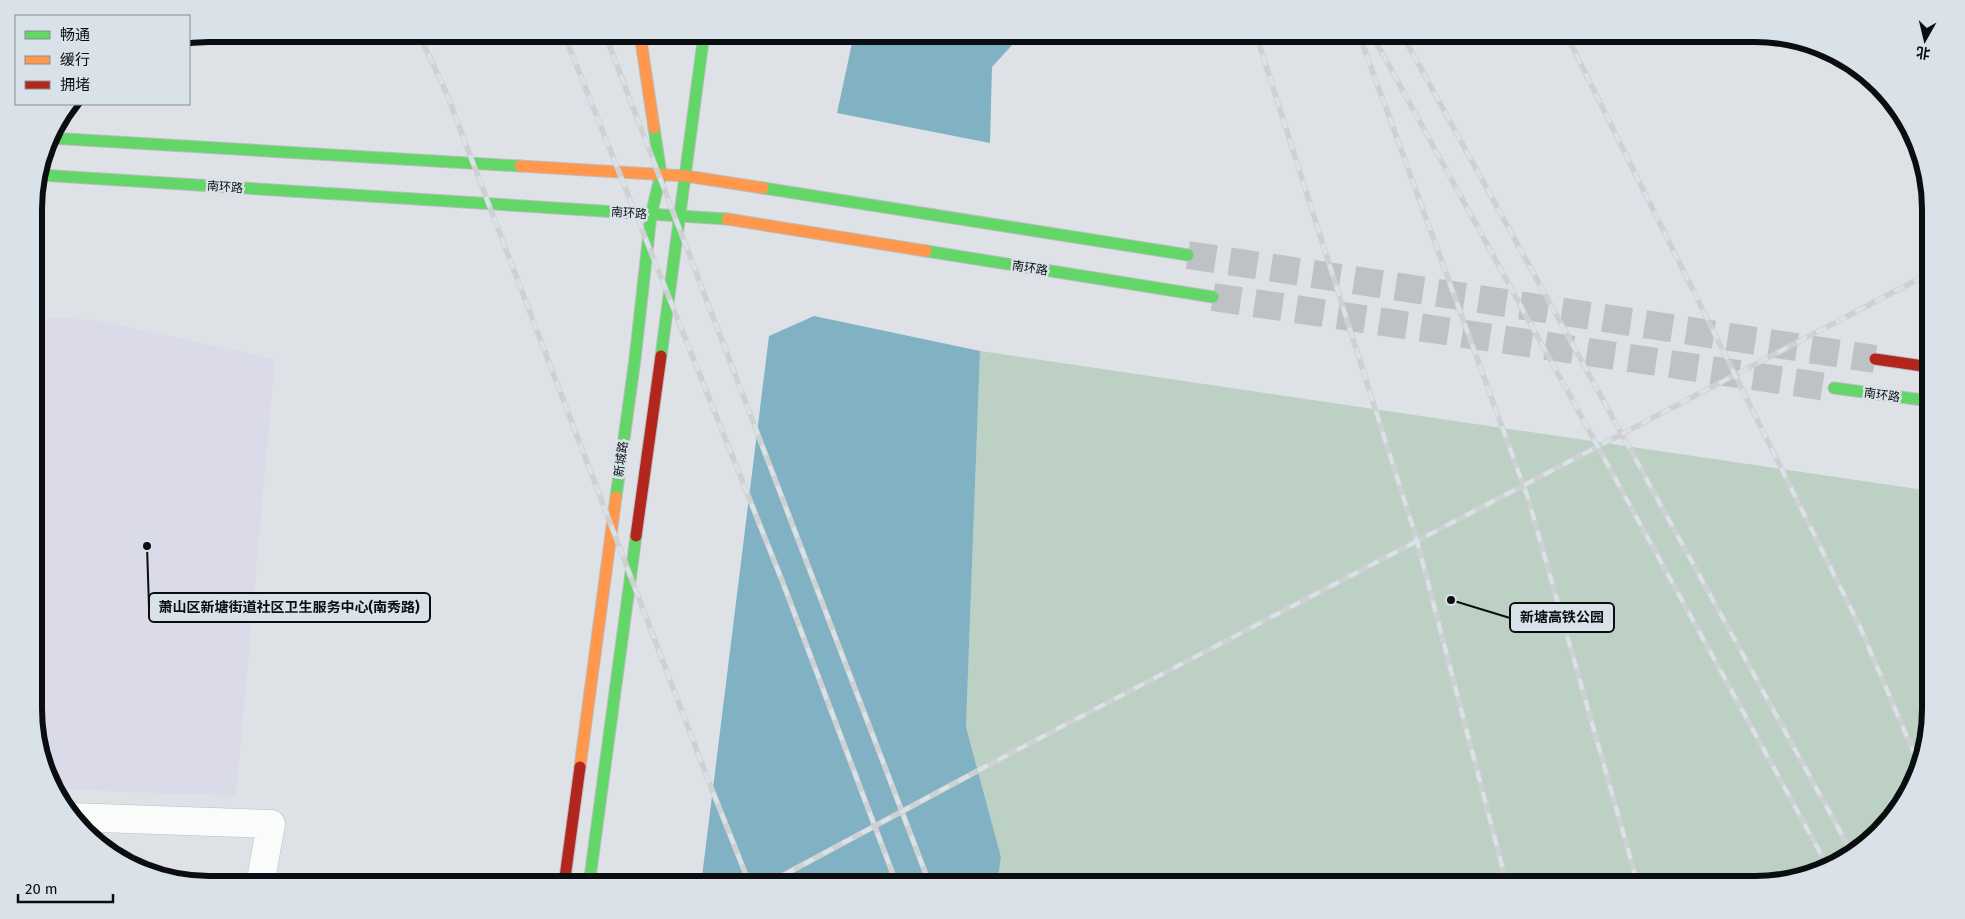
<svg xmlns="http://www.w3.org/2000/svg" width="1965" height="919" viewBox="0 0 1965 919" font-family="'Fira Sans','Noto Sans SC',sans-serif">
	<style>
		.medical { fill: #dbdae8 }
		.green { fill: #bcd0c4 }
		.water { fill: #80b2c3 }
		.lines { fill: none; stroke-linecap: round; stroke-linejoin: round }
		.primary-tunnel { stroke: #bec2c6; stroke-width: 28; stroke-dasharray: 28 14; stroke-linecap: butt }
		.street-casing { stroke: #bbbec0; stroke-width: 29 }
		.fast-casing { stroke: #bbbec0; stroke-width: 13 }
		.slow-casing { stroke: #bbbec0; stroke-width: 13 }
		.jam-casing { stroke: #bbbec0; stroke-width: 13 }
		.street { stroke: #fafbfb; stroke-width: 28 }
		.fast { stroke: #63d668; stroke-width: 11 }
		.slow { stroke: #ff974d; stroke-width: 11 }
		.jam { stroke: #b3261e; stroke-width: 11 }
		.rail-casing { stroke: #cfd0d2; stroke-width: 5.5 }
		.rail { stroke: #dae2e9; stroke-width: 4; stroke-dasharray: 11; stroke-linecap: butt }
		.labels { text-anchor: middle; stroke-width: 5; stroke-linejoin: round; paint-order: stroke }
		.street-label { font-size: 12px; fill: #0b0e10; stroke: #dae2e9 }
		.rim { fill: none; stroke: #0b0e10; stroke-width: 6 }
		.leader { fill: none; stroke: #0b0e10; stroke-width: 2 }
		.callout-dot { fill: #0b0e10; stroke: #dae2e9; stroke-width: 2 }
		.callout { fill: #dae2e9; stroke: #0b0e10; stroke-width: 2 }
		.callout-label { font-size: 14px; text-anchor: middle; font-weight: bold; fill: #0b0e10 }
	</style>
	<rect width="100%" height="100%" fill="#dee2e6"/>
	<polygon class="medical" points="34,317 95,320 275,359 236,796 59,789 35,733"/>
	<polygon class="green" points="980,351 1931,491 1931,710 1918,777 1895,817 1853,856 1767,885 997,885 1001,857 966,727"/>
	<g class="water">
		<polygon points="854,34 1022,34 992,67 990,143 837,113"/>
		<polygon points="814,316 980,351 966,727 1001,857 997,885 701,885 769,336"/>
	</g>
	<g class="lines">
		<g class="primary-tunnel">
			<polyline points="1188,255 1875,359"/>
			<polyline points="1213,297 1834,388"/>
		</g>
		<defs>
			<polyline id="street" points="70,817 271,824 260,885"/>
			<g id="fast">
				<polyline points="50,138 520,166"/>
				<polyline points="40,175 727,219"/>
				<polyline points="763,188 1188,255"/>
				<polyline points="926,251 1213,297"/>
				<polyline points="661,356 704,34"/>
				<polyline points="1834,388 1930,401"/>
				<polyline points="616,497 635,359 651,215 661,174 654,128"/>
				<polyline points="589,885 636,536"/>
			</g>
			<g id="slow">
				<polyline points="640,34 654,128"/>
				<polyline points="520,166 686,176 763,188"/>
				<polyline points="727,219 926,251"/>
				<polyline points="580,767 616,497"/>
			</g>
			<g id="jam">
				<polyline points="1875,359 1930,367"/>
				<polyline points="636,536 661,356"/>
				<polyline points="564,885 580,767"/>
			</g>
		</defs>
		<use href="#street" class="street-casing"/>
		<use href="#fast" class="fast-casing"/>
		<use href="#slow" class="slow-casing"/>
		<use href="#jam" class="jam-casing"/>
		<use href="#street" class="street"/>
		<use href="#fast" class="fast"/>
		<use href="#slow" class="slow"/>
		<use href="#jam" class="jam"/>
		<defs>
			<g id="rail">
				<polyline points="419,34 446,92 707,777 750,885"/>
				<polyline points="564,34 783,583 897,885"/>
				<polyline points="605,34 930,885"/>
				<polyline points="1256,34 1416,537 1507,885"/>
				<polyline points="1359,34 1528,498 1638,885"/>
				<polyline points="1370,34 1380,49 1827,865"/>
				<polyline points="1402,34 1853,855"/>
				<polyline points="1566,34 1860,627 1920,767"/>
				<polyline points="765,885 994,762 1930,273"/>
			</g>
		</defs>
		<use href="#rail" class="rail-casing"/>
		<use href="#rail" class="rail"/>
	</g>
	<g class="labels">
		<g class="street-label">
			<text transform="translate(225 187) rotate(4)" y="4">南环路</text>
			<text transform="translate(629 213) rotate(4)" y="4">南环路</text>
			<text transform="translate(1030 268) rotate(9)" y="4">南环路</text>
			<text transform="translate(1882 395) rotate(8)" y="4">南环路</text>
			<text transform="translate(621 459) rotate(-82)" y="4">新城路</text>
		</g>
	</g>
	<path d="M0 0H1965V919H0ZM209 42H1755A167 167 0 0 1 1922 209V709A167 167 0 0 1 1755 876H209A167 167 0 0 1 42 709V209A167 167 0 0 1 209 42Z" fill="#dae2e9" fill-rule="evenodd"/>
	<path class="rim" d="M209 42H1755A167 167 0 0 1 1922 209V709A167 167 0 0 1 1755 876H209A167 167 0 0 1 42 709V209A167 167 0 0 1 209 42Z"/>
	<path class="leader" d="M147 546L149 607M1451 600L1510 618"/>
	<g class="callout-dot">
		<circle cx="147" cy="546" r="5"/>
		<circle cx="1451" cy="600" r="5"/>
	</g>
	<g class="callout">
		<rect x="149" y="593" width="281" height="29" rx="5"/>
		<rect x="1510" y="603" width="104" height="29" rx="5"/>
	</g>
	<g class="callout-label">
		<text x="289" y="612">萧山区新塘街道社区卫生服务中心(南秀路)</text>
		<text x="1562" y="622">新塘高铁公园</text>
	</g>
	<rect x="15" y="15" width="175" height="90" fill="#dae2e9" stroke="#878d92"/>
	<rect x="25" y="31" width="25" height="8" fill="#63d668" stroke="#878d92"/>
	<text x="60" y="40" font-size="15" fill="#0b0e10">畅通</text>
	<rect x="25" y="56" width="25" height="8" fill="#ff974d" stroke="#878d92"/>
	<text x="60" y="65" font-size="15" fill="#0b0e10">缓行</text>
	<rect x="25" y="81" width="25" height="8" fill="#b3261e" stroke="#878d92"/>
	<text x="60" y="90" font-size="15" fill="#0b0e10">拥堵</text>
	<g transform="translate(1925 40) rotate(188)" stroke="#dae2e9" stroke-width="4" paint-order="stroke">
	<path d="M0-4L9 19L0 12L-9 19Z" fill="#0b0e10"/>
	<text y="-8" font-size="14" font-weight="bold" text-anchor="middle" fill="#0b0e10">北</text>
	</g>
	<path d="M18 894v8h95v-8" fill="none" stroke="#0b0e10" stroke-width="2.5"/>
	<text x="25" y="894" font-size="15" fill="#0b0e10" stroke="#dae2e9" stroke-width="4" paint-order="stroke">20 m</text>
</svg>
